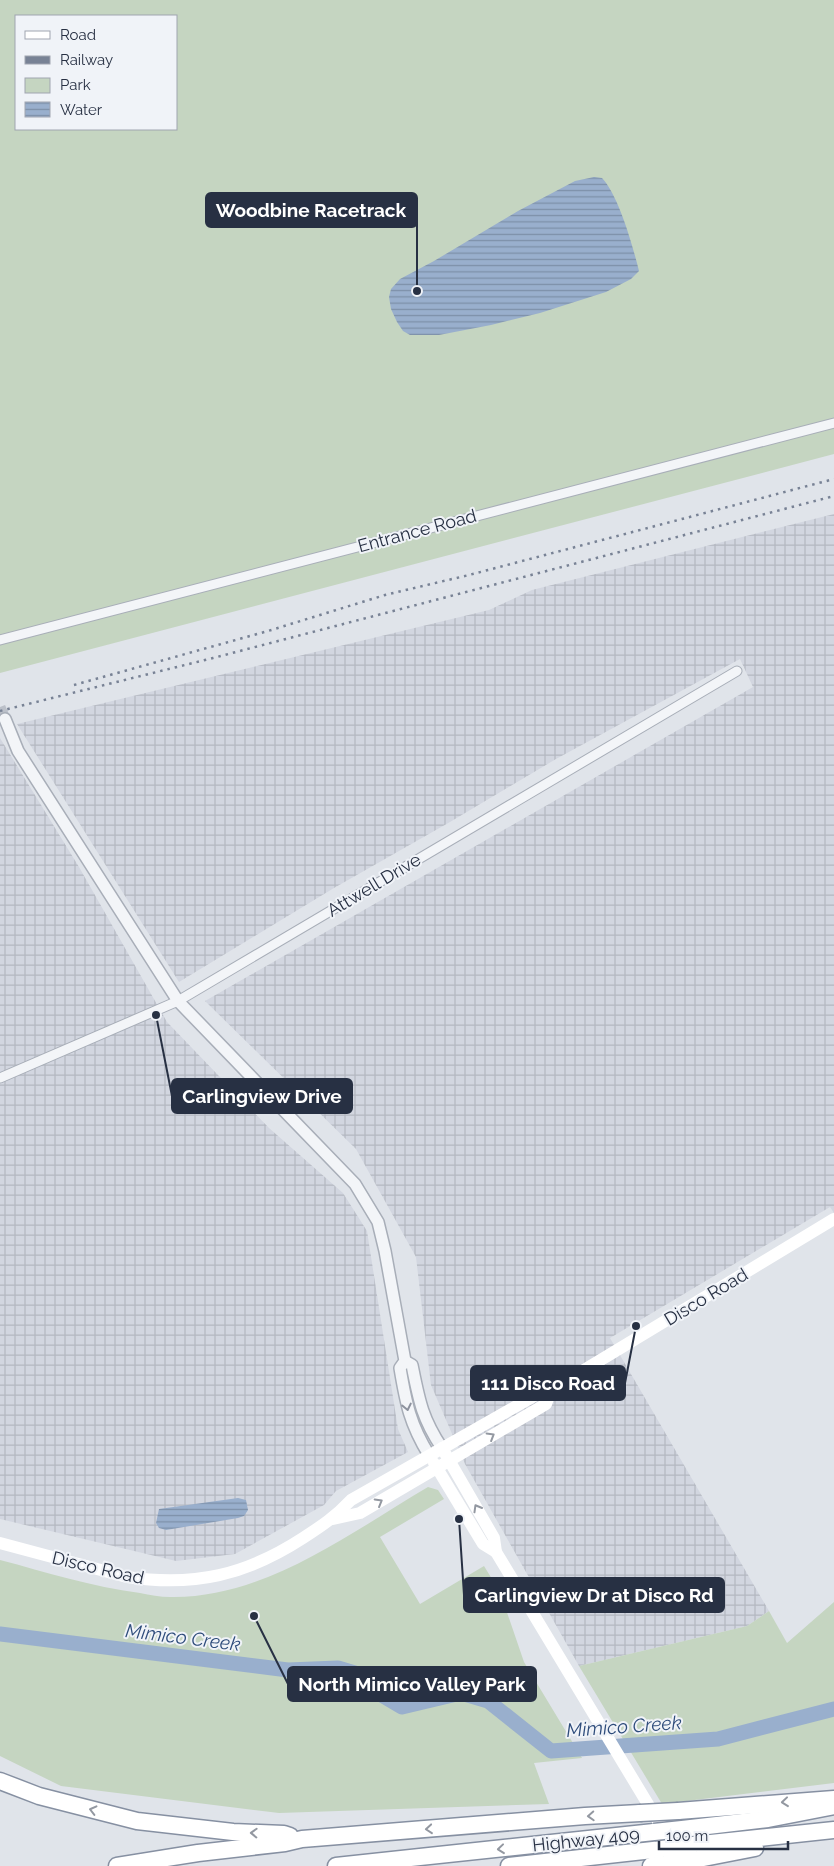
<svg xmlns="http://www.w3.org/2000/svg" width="834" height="1866" viewBox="0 0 834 1866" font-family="Raleway,sans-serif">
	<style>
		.industrial { fill: url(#industrial-grid) }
		.green { fill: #c5d5c1; fill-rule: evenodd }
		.water { fill: url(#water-rules) }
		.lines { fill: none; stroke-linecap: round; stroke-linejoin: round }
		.river { stroke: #99afcd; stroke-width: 15 }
		.tertiary-tunnel { stroke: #bbc0c9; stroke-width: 11; stroke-dasharray: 11 5.5; stroke-linecap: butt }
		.minor-casing { stroke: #a8aeb8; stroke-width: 11 }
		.tertiary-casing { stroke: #a8aeb8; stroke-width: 14 }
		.motorway-casing { stroke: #8690a2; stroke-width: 19 }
		.minor { stroke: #f3f5f8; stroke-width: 9 }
		.tertiary { stroke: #f3f5f8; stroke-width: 11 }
		.secondary { stroke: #fff; stroke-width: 12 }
		.motorway { stroke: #fff; stroke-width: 16 }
		.rail { stroke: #788295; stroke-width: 2.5; stroke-dasharray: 2.5 5; stroke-linecap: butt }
		.motorway-bridge-casing { stroke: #8690a2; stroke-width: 19; stroke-linecap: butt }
		.motorway-bridge { stroke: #fff; stroke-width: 16 }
		.oneway { stroke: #8d929e }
		.oneway2 { stroke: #9398a1 }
		.labels { text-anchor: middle; stroke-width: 4; stroke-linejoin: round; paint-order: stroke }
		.street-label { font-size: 18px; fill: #273043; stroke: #f0f3f8 }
		.water-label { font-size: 19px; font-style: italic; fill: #2e4c7b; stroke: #f0f3f8 }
		.leader { fill: none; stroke: #273043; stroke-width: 2 }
		.callout-dot { fill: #273043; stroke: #f0f3f8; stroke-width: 2 }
		.callout { fill: #273043; stroke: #273043; stroke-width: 2 }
		.callout-label { font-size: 19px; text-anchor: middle; font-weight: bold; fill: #fff }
	</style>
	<defs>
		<pattern id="industrial-grid" width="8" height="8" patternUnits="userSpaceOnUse" patternTransform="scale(1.25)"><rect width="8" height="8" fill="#d2d6e0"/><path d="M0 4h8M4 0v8" fill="none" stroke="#b4b8c1"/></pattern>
		<pattern id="water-rules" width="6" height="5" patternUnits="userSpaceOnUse" patternTransform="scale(1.25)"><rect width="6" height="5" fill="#99afcd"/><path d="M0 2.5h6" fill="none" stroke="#7d8fa8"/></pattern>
	</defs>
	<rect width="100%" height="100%" fill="#e0e4ea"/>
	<g class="industrial">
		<polygon points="834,514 834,1213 830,1207 610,1338 769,1611 747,1626 579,1666 465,1464 431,1385 416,1257 356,1149 205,1001 753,687 740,659 556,759 450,822 334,888 179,982 17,724 489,610 532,590"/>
		<polygon points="0,738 79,867 167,1022 269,1128 343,1193 367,1231 398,1429 408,1452 336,1491 324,1505 235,1554 176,1561 0,1519"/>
	</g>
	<g class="green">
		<path d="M0,0H834V454L0,673ZM16,16H176V129H16Z"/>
		<path d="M428,1487L438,1490L444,1499L380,1537L420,1604L484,1566L500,1592L524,1662L582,1758L534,1763L549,1804L279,1813L61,1786L0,1756V1632L171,1660L180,1655L0,1628V1560C46,1572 92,1587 140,1593C150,1595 160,1597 170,1597C264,1599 350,1533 428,1487Z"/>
		<polygon points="834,1602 834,1783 662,1804 579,1666 747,1626 769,1611 787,1643"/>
	</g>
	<g class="water">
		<path d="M594,177L602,178C619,196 633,247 639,271L631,279L606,292L540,313L491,325L439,335H410L403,331L397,322L391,309L389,297L391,289L400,279L434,261L518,211L575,181Z"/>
		<polygon points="238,1498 246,1500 248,1510 244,1516 238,1518 166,1530 159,1528 156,1523 159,1509"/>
	</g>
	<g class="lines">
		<polyline class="river" points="0,1634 288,1670 338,1668 368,1677 380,1694 402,1707 461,1693 488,1701 551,1751 718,1739 834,1709"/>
		<polyline class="tertiary-tunnel" points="0,707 5,719"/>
		<defs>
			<g id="minor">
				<polyline points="0,640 834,423"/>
				<polyline points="0,1078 178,1001 737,671"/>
			</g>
			<g id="tertiary">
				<path d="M5,719L18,751L178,1001L355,1184L378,1222L385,1251L405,1361L400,1368C406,1404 410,1424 429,1455"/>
				<path d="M405,1361L412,1365C419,1400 422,1418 442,1448"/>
			</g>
			<g id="motorway">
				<polyline points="0,1781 39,1796 137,1821 233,1832 284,1834 290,1836"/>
				<polyline points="678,1811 834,1799"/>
				<polyline points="682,1829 768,1819 834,1806"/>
				<polyline points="692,1845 834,1830"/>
				<polyline points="698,1859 755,1848"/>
				<polyline points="117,1866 198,1853 285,1843 302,1839 585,1816 640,1813"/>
				<polyline points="336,1866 654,1832"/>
				<polyline points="509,1866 662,1849"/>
				<polyline points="651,1866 668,1863"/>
			</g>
		</defs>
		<use href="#minor" class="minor-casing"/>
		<use href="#tertiary" class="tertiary-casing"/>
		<use href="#motorway" class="motorway-casing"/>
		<use href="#minor" class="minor"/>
		<use href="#tertiary" class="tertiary"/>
		<g class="secondary">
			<polyline points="442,1448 494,1538 496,1552 678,1854"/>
			<polyline points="434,1463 483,1544 496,1552"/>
			<polyline points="333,1519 360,1513 546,1404 551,1390"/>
			<path d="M0,1543L127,1577C195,1587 246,1575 303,1538C323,1525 335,1517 351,1500L536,1395L551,1390L834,1219"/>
		</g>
		<use href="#motorway" class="motorway"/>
		<g class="rail">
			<polyline points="74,685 268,631 385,595 469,575 834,479"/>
			<polyline points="0,711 213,658 834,496"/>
		</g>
		<defs>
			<g id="motorway-bridge">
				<polyline points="640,1813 678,1811"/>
				<polyline points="654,1832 682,1829"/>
				<polyline points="662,1849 692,1845"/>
				<polyline points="668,1863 698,1859"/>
			</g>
		</defs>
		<use href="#motorway-bridge" class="motorway-bridge-casing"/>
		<use href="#motorway-bridge" class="motorway-bridge"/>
	</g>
	<defs><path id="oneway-chevron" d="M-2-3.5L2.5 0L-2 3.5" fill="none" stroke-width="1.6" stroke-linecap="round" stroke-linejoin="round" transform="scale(1.25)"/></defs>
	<use class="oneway" href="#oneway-chevron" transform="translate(407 1407) rotate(78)"/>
	<g class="oneway2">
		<use href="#oneway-chevron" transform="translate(491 1436) rotate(-31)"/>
		<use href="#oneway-chevron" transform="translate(379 1502) rotate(-30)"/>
		<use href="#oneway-chevron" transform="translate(477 1508) rotate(-120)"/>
		<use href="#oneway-chevron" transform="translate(785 1802) rotate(174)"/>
		<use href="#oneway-chevron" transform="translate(93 1810) rotate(-166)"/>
		<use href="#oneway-chevron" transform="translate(591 1816) rotate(177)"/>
		<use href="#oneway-chevron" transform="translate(429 1829) rotate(175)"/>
		<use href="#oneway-chevron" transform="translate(254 1833) rotate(-178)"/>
		<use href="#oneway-chevron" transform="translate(501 1849) rotate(174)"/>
	</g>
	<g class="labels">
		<g class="street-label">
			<text transform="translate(417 531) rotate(-15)" y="6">Entrance Road</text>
			<text transform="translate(374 885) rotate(-31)" y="6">Attwell Drive</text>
			<text transform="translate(706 1297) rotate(-31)" y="6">Disco Road</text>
			<text transform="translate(98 1568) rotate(13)" y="6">Disco Road</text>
			<text transform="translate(586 1840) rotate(-6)" y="6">Highway 409</text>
		</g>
		<g class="water-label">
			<text transform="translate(183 1637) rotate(7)" y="7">Mimico Creek</text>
			<text transform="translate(624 1726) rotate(-4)" y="7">Mimico Creek</text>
		</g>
	</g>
	<path class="leader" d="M417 291L417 210M156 1015L172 1096M636 1326L625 1383M459 1519L464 1595M254 1616L288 1684"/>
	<g class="callout-dot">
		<circle cx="417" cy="291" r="5"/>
		<circle cx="156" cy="1015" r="5"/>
		<circle cx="636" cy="1326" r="5"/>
		<circle cx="459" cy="1519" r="5"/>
		<circle cx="254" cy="1616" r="5"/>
	</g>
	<g class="callout">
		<rect x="206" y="193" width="211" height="34" rx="5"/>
		<rect x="172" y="1079" width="180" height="34" rx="5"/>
		<rect x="471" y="1366" width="154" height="34" rx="5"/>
		<rect x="464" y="1578" width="260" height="34" rx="5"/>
		<rect x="288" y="1667" width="248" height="34" rx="5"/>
	</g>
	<g class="callout-label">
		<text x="311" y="217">Woodbine Racetrack</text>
		<text x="262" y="1103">Carlingview Drive</text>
		<text x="548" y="1390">111 Disco Road</text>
		<text x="594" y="1602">Carlingview Dr at Disco Rd</text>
		<text x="412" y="1691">North Mimico Valley Park</text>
	</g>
	<rect x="15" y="15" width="162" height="115" fill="#f0f3f8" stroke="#a0a5b0"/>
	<rect x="25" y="31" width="25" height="8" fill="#ffffff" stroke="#a0a5b0"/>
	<text x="60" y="40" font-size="15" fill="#273043">Road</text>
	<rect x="25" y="56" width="25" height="8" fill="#788295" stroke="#a0a5b0"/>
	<text x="60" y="65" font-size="15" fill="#273043">Railway</text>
	<rect x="25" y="78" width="25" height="15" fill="#c5d5c1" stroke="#a0a5b0"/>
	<text x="60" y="90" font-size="15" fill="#273043">Park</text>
	<rect x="25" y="102" width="25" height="15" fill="url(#water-rules)" stroke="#a0a5b0"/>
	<text x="60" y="115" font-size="15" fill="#273043">Water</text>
	<path d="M659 1841v8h129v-8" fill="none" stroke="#273043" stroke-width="2.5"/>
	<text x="666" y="1841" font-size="15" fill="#273043" stroke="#f0f3f8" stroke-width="4" paint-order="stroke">100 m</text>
</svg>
